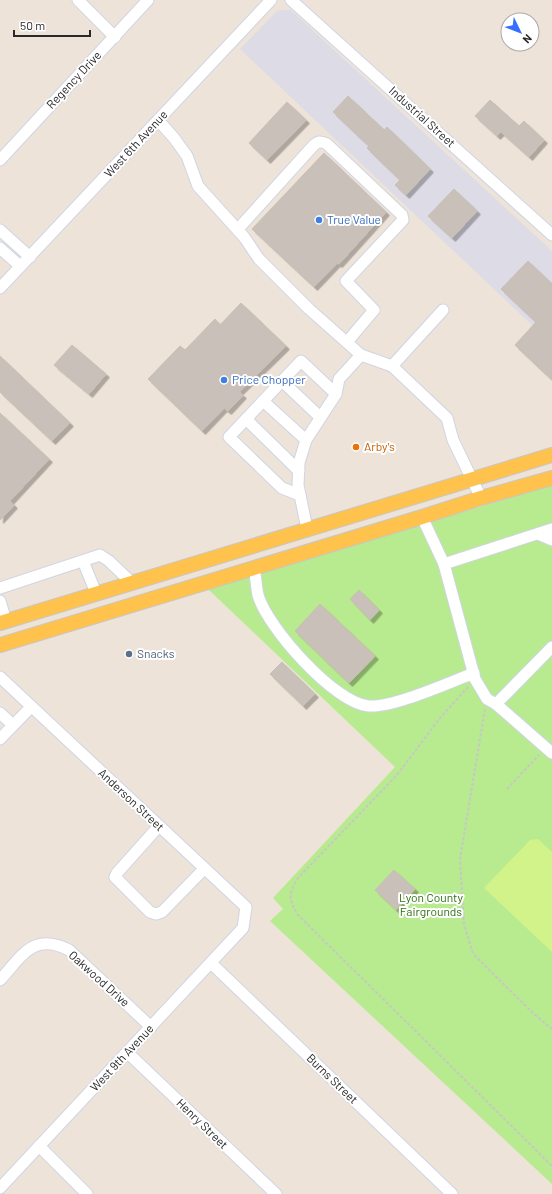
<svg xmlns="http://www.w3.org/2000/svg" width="552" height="1194" viewBox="0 0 552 1194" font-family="Barlow,sans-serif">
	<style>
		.industrial { fill: #dddbe5 }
		.green { fill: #b8ea8f }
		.pitch { fill: #d1f389 }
		.building { fill: #c8c0b9; stroke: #c9bfb3; filter: url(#shadow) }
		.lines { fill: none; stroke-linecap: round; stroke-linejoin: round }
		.minor-casing { stroke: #ced5e4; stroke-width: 13 }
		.major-casing { stroke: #c7c7c7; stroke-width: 16 }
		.path { stroke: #c7c7c7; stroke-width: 2; stroke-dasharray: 3 2; stroke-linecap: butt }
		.minor { stroke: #fff; stroke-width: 11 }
		.major { stroke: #ffc34d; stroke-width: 14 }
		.shop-dot { fill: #3f7fe0; stroke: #fff; stroke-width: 1.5 }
		.food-dot { fill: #e8710a; stroke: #fff; stroke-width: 1.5 }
		.service-dot { fill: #5c6f8a; stroke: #fff; stroke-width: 1.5 }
		.labels { text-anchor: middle; stroke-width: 4; stroke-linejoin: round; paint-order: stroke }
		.street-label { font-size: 12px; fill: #292929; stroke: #fff }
		.shop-label { font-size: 12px; fill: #366cbe; stroke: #fff; text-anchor: start }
		.food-label { font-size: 12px; fill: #c56008; stroke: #fff; text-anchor: start }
		.service-label { font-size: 12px; fill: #4e5e75; stroke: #fff; text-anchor: start }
		.park-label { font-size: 12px; fill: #2e6e12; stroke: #fff }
	</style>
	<defs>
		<filter id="shadow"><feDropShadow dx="3.5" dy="3.5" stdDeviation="0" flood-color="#0004"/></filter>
	</defs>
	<rect width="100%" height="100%" fill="#ede3d9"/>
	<polygon class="industrial" points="282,10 291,10 294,13 552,251 552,344 240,49 277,11"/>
	<polygon class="green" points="552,485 552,1184 270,921 283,909 273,898 395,767 208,589"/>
	<polygon class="pitch" points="538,839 552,852 552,952 484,888 530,840"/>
	<g class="building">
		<polygon points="348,96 384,130 387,127 430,169 406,195 395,185 400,180 367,148 369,146 333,112"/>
		<polygon points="490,100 519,126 524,121 544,140 529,157 501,132 497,136 475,116"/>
		<polygon points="287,102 306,120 267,160 249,143"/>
		<polygon points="324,153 386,212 339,264 337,263 314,287 252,229"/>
		<polygon points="454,189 477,211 452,238 428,216"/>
		<polygon points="528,261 552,284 552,380 515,345 536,322 501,289"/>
		<polygon points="241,303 286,346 239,392 243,395 228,411 224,408 202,431 148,379 180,346 185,350 215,319 220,325"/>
		<polygon points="72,345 106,374 89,394 54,365"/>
		<polygon points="0,356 70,423 52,441 0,392"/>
		<polygon points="0,413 49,459 10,501 14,505 0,520"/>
		<polygon points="359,590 379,610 370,620 350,599"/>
		<polygon points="320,604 375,656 349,683 295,631"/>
		<polygon points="282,662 315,694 303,706 270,674"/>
		<polygon points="394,870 415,889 396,910 375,890"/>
	</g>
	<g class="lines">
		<defs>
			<g id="minor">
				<polyline points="78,0 115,37"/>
				<polyline points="291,0 552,235"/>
				<polyline points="158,120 174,138 187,156 198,186 244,237 259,259 309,309 361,355 392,366"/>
				<polyline points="0,160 148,0"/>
				<path d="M238,229L313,146C318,141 321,141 327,144L402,215L403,220L346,281L374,310L347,342"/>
				<polyline points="0,230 30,257"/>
				<polyline points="0,248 20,266"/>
				<polyline points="0,288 271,0"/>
				<polyline points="443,310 392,366 447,418 453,440 481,498"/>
				<polyline points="282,381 320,417"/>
				<polyline points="263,401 306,440"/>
				<polyline points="246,419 299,471"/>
				<polyline points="300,495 282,488 229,437 301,361 336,394"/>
				<polyline points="422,517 444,564 475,679 487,699 496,704 552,753"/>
				<polyline points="307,529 298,485 299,463 306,440 336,394 339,379 361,355"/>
				<polyline points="538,534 552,540"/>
				<polyline points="83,561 96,593"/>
				<polyline points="444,564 552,529"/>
				<path d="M254,568C256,577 256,586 258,595C267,627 335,704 369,706C393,708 450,682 474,673"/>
				<polyline points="0,588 100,555 109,561 131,582"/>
				<polyline points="0,601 6,621"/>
				<polyline points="0,677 246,907 243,928 0,1188"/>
				<polyline points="496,704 552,647"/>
				<polyline points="0,713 13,725"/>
				<polyline points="0,739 31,707"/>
				<polyline points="159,826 117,873 115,877 150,912 156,914 162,912 204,869"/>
				<polyline points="212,964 452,1194"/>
				<path d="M0,980C22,956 33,932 69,950L151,1027"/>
				<polyline points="128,1053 276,1194"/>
				<polyline points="39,1146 87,1194"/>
			</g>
			<g id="major">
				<polyline points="0,623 552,455"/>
				<polyline points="0,645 422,517 481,498 552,478"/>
			</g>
		</defs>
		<use href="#minor" class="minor-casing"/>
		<use href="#major" class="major-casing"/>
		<g class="path">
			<path d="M468,687L440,718L397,775L298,878C289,893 288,898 297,914L552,1166"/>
			<polyline points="485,709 460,859 464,924 473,954 533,1013 552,1029"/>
			<polyline points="507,789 539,755"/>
		</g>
		<use href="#minor" class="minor"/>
		<use href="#major" class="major"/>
	</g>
	<g class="shop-dot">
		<circle cx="319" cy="220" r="4"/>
		<circle cx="224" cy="380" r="4"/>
	</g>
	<circle class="food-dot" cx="356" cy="447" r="4"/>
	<circle class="service-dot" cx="129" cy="654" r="4"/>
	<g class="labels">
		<g class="street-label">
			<text transform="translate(74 80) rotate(-47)" y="4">Regency Drive</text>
			<text transform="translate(422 117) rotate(42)" y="4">Industrial Street</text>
			<text transform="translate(136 144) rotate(-47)" y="4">West 6th Avenue</text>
			<text transform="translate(131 800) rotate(43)" y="4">Anderson Street</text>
			<text transform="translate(99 979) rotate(42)" y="4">Oakwood Drive</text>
			<text transform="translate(122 1058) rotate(-47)" y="4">West 9th Avenue</text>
			<text transform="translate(332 1079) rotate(44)" y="4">Burns Street</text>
			<text transform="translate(202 1124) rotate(44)" y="4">Henry Street</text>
		</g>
		<g class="shop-label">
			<text x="327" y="224">True Value</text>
			<text x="232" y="384">Price Chopper</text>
		</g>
		<g class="food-label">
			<text x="364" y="451">Arby's</text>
		</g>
		<g class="service-label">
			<text x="137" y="658">Snacks</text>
		</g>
		<g class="park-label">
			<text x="431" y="902">Lyon County<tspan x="431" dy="14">Fairgrounds</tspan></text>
		</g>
	</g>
	<g transform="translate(520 32) rotate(133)"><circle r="19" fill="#ffffff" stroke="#a9a9a9"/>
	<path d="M0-3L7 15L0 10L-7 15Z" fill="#356fff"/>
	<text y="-6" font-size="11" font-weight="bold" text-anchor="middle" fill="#292929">N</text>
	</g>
	<path d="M14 30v6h76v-6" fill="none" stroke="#292929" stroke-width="2"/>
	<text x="20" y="30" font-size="12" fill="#292929" stroke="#ffffff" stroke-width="3" paint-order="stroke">50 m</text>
</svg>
